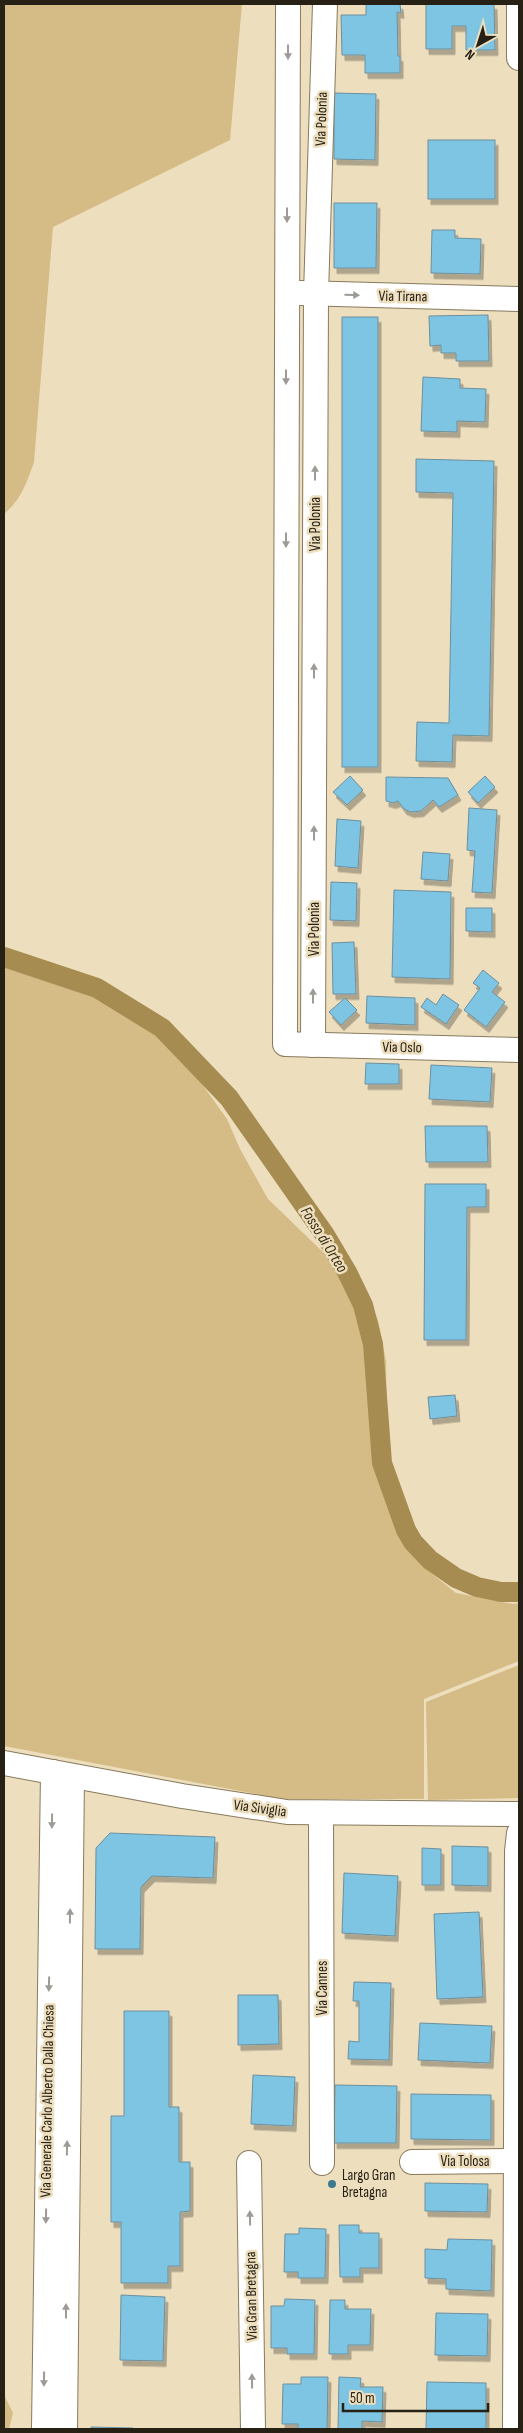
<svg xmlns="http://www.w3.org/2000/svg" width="523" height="2433" viewBox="0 0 523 2433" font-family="'Sofia Sans Condensed',sans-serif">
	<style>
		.green { fill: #d5bb85 }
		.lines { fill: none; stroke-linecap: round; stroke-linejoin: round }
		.canal { stroke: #a68c51; stroke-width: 20 }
		.building { fill: #7dc5e2; stroke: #6c8f9e; filter: url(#shadow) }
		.minor-casing { stroke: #887a5d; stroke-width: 26 }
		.minor { stroke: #fff; stroke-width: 24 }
		.oneway { fill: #9e9b96 }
		.poi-dot { fill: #3c788f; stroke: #eddebe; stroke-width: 2 }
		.labels { text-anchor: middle; stroke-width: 5; stroke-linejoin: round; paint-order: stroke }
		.street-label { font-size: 15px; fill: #272115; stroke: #eddebe }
		.poi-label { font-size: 15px; fill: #272115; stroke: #eddebe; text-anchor: start }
		.water-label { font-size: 16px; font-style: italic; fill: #372b10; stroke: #eddebe }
	</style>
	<defs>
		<filter id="shadow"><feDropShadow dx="3" dy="5.5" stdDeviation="0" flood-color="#0004"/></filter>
	</defs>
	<rect width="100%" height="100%" fill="#eddebe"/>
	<g class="green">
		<path d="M4,4H242L230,140L53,227L34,462C27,482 21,500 4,514Z"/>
		<polygon points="4,953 43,974 99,994 145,1023 184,1059 227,1119 240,1149 268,1199 359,1287 370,1302 378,1320 386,1361 388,1473 395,1509 412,1553 431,1573 456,1593 513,1604 519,1603 519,1661 424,1699 424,1799 282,1799 4,1746"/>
		<polygon points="519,1665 519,1798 428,1800 426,1702"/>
		<polygon points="4,2395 13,2413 9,2429 4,2429"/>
	</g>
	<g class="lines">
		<polyline class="canal" points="4,957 97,988 162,1028 229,1098 325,1235 347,1272 363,1305 373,1344 382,1463 406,1530 413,1542 430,1560 456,1578 477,1587 501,1592 519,1592"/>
	</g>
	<g class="building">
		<polygon points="366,4 400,4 401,13 397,12 398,56 400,56 400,73 365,73 365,55 342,55 341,15 366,15"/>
		<polygon points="426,4 494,4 495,50 466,50 466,26 452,26 452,49 426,49"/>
		<polygon points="334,93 376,94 375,160 334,159"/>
		<rect x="428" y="140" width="67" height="59"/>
		<polygon points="334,203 377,203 376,268 334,268"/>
		<polygon points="432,230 455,230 455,238 481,239 480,274 431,273"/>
		<polygon points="488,315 489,361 456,361 456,353 441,353 441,345 430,346 429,316"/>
		<rect x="342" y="317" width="36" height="450"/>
		<polygon points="423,377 460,379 460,388 486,389 485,422 457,421 457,432 421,431"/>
		<polygon points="416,459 494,461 489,736 453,735 452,762 416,761 417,722 449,723 453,493 416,492"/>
		<polygon points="350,776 363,790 347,805 333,792"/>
		<polygon points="485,776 495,787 478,803 468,792"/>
		<polygon points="386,777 448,778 458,795 439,807 433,800 421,811 411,812 404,809 398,801 393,803 386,801"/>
		<polygon points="469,808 497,810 492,893 472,892 475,851 467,850"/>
		<polygon points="337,819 361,821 358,868 335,866"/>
		<polygon points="423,852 450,854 448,881 421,879"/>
		<polygon points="331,882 357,883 356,921 330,920"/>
		<polygon points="394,890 451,892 450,979 392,977"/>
		<polygon points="466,908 492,908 492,932 466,931"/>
		<polygon points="354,942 356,994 333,994 332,943"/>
		<polygon points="483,970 499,983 492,992 505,1002 486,1027 464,1010 480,988 473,983"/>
		<polygon points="443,994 459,1005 446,1024 421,1007 427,998 436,1005"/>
		<polygon points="367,996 415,998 415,1025 366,1023"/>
		<polygon points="345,998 357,1010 341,1025 329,1012"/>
		<polygon points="366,1063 399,1064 399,1084 365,1084"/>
		<polygon points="431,1065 492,1068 490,1102 429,1099"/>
		<polygon points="425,1126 487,1126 488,1162 426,1162"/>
		<polygon points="425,1184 486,1184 486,1207 467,1207 466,1340 424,1340"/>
		<polygon points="455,1395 457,1416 430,1419 428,1397"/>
		<polygon points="110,1833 215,1837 213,1878 152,1876 141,1887 140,1949 95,1949 96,1848"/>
		<polygon points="452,1846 488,1847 488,1886 452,1885"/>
		<polygon points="422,1848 441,1849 441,1885 422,1885"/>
		<polygon points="344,1873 398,1876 395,1936 342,1933"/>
		<polygon points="479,1912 483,1997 437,1999 434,1914"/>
		<polygon points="354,1982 391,1983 389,2060 348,2059 349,2041 359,2042 359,2001 353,2001"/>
		<polygon points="238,1995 278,1995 279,2044 238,2045"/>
		<polygon points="124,2011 169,2011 169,2107 179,2107 179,2162 190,2162 190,2211 180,2212 180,2266 168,2266 168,2283 121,2283 121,2222 111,2222 111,2116 124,2116"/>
		<polygon points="420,2023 492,2026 490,2063 418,2060"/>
		<polygon points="253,2075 295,2077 293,2126 251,2124"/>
		<polygon points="335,2085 397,2086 396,2143 334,2143"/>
		<polygon points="411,2094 491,2095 491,2140 411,2139"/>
		<polygon points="425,2183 488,2184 487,2212 425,2211"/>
		<polygon points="339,2225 359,2225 359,2233 379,2233 379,2268 360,2268 360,2277 340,2277"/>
		<polygon points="299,2228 326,2229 325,2278 298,2278 298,2272 284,2272 285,2234 299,2234"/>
		<polygon points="448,2239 492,2240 491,2291 446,2289 446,2279 425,2278 425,2249 447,2250"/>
		<polygon points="121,2295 165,2297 163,2361 120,2360"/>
		<polygon points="285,2299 315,2300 314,2354 287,2354 287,2348 271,2348 271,2306 284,2306"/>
		<polygon points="330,2300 345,2300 345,2309 371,2309 370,2345 348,2345 348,2354 329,2354"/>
		<polygon points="436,2313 488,2314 487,2356 435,2355"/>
		<polygon points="301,2377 328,2377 327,2429 298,2429 298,2424 282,2424 283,2384 301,2384"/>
		<polygon points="339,2377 361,2378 360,2387 383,2387 382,2422 362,2421 362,2429 338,2429"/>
		<polygon points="427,2382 486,2383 486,2429 426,2429"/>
		<polygon points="91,2427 133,2428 133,2429 91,2429"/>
	</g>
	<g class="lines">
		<defs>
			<g id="minor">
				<polyline points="288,4 285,1044 519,1050"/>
				<polyline points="519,4 519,58"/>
				<polyline points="300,293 519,299"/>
				<polyline points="313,1045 316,294 325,4"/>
				<polyline points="4,1763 182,1796 287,1812 519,1814"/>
				<polyline points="321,1814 322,2163"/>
				<polyline points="412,2162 519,2161"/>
				<polyline points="249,2163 253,2429"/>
				<polyline points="44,2429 53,1772"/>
				<polyline points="65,2429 72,1776"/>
				<polyline points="515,2429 517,1851 519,1833"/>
			</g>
		</defs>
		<use href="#minor" class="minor-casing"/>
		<use href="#minor" class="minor"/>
	</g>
	<defs><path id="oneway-solid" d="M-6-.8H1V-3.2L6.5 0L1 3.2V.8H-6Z" transform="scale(1.25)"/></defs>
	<g class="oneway">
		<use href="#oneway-solid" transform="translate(288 52) rotate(90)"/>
		<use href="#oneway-solid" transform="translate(287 215) rotate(90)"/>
		<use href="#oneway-solid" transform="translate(352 295) rotate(1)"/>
		<use href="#oneway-solid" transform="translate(286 377) rotate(90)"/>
		<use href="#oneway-solid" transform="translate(315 473) rotate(-90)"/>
		<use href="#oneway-solid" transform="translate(286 540) rotate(90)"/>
		<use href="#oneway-solid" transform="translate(314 671) rotate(-90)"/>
		<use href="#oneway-solid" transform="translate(314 833) rotate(-90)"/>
		<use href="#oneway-solid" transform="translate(313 996) rotate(-90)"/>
		<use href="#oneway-solid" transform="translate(52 1821) rotate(91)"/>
		<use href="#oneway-solid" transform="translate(70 1916) rotate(-89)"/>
		<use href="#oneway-solid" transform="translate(49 1984) rotate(91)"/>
		<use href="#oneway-solid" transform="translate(67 2148) rotate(-89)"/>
		<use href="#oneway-solid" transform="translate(46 2216) rotate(91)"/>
		<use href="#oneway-solid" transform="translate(250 2218) rotate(-91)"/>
		<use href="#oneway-solid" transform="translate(66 2311) rotate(-90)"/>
		<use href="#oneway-solid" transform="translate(44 2379) rotate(91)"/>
		<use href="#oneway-solid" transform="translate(252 2381) rotate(-91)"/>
	</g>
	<circle class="poi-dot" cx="332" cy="2184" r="5"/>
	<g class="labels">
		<g class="street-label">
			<text transform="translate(321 119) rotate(-88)" y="5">Via Polonia</text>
			<text transform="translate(403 296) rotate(1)" y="5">Via Tirana</text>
			<text transform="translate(315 524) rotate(-90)" y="5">Via Polonia</text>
			<text transform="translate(314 929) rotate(-90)" y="5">Via Polonia</text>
			<text transform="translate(402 1047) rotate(1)" y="5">Via Oslo</text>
			<text transform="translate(260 1808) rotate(8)" y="5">Via Siviglia</text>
			<text transform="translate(322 1988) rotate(-90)" y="5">Via Cannes</text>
			<text transform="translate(47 2101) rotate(-89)" y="5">Via Generale Carlo Alberto Dalla Chiesa</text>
			<text x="465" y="2166">Via Tolosa</text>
			<text transform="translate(251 2296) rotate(-91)" y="5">Via Gran Bretagna</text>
		</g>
		<g class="poi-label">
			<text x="342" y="2180">Largo Gran<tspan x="342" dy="17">Bretagna</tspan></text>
		</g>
		<g class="water-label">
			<text transform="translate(325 1239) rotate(58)" y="6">Fosso di Orteo</text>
		</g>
	</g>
	<rect width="523" height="2433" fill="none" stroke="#272115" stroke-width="10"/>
	<g transform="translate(478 45) rotate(219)" stroke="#eddebe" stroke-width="4" paint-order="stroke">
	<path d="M0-4L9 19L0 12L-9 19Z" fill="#272115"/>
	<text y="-8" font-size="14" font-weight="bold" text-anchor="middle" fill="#272115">N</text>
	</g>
	<path d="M343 2403v8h145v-8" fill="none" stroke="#272115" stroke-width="2.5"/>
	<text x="350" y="2403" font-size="15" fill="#272115" stroke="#eddebe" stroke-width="4" paint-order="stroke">50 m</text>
</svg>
